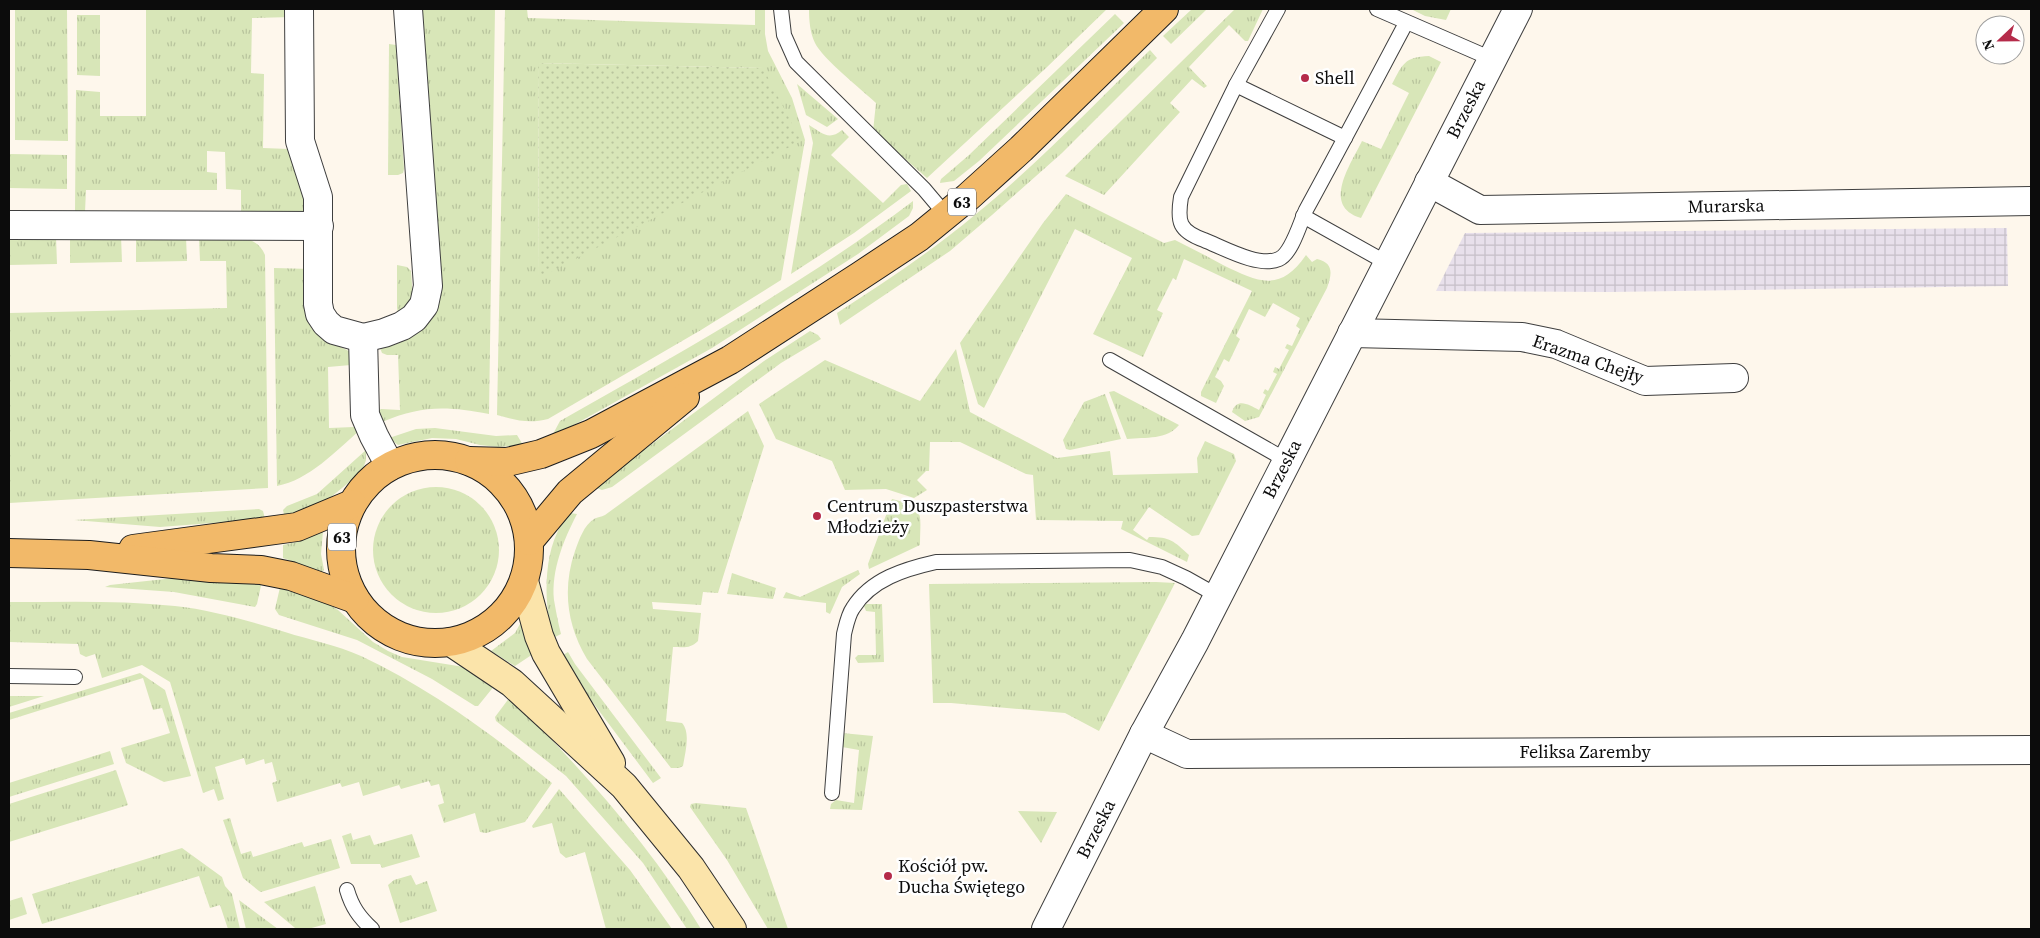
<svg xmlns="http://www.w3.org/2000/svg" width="2040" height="938" viewBox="0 0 2040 938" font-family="'Source Serif 4',serif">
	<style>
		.industrial { fill: url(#industrial-grid) }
		.grass { fill: url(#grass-tufts); fill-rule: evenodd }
		.park { fill: url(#park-dots) }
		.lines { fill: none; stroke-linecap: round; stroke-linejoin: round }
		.service-casing { stroke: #3f3f3f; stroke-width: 16 }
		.minor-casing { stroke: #3f3f3f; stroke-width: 30 }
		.tertiary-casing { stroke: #3f3f3f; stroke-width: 30 }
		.secondary-casing { stroke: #2e2e2e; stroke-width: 30 }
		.primary-casing { stroke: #1d1d1d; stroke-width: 30 }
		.service { stroke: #fff; stroke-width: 14 }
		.minor { stroke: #fff; stroke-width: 28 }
		.tertiary { stroke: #fff; stroke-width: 28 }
		.secondary { stroke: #fbe4aa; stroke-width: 28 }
		.primary { stroke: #f2b969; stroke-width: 28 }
		.poi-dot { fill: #b52b4a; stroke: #fff; stroke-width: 2 }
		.labels { text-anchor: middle; stroke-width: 5; stroke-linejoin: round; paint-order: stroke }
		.shield { fill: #fff; stroke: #555; stroke-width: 1 }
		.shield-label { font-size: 16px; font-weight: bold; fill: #0c0c0c }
		.poi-label { font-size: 18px; fill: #0c0c0c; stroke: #fff; text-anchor: start }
		.street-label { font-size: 18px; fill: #0c0c0c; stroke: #fff }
	</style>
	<defs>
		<pattern id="industrial-grid" width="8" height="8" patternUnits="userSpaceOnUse" patternTransform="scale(1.25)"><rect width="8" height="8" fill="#e8e0eb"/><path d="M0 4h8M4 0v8" fill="none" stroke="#c6bfc8"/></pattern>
		<pattern id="grass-tufts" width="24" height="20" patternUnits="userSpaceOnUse" patternTransform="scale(1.25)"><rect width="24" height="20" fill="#d8e6b8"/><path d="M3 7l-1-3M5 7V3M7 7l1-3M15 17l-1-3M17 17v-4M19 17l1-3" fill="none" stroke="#b8c49d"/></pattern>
		<pattern id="park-dots" width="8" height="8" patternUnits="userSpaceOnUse" patternTransform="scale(1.25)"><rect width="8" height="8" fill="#d8e6b8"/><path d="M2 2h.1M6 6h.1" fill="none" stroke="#b8c49d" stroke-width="1.8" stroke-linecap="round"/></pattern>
	</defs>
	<rect width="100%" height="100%" fill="#fef7ec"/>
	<polygon class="industrial" points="2007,228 2008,286 1610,292 1436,291 1465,233"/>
	<g class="grass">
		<polygon points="15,9 67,9 68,141 15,140"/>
		<polygon points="146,9 291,9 292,17 252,18 251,73 264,74 263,148 289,149 309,212 241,212 241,190 226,189 225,152 207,151 207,172 217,173 217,190 86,190 85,212 75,211 76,90 100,92 100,116 146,116"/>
		<path d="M418,9H495L489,414C447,406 422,405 382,422L378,411L381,409L400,410L398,355H387L382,353L380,348L424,325Z"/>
		<path d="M505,9H527L528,18L755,25V9H765V34L768,51L792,98L805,140L781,280L701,330L548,419C529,424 515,420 497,415ZM538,63L763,68L539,277Z"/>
		<path d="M809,9H1107L1046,68L927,178L873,131L876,103C862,90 822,58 815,43C810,33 809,20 809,9Z"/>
		<polygon points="1192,9 1207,9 1171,44 1163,36"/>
		<polygon points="1235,9 1263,9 1248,41 1245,41 1229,25 1189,67 1207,86 1204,88 1192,79 1170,103 1180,112 1104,195 1065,176"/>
		<polygon points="1411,9 1451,9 1446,20 1425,16"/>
		<polygon points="1115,14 1124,23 979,161 954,181 940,183 941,179 969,155"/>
		<polygon points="77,15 100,15 100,76 77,75"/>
		<polygon points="389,44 396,45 404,169 403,173 398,175 388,175"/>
		<path d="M1150,50L1157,58L1062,153L992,215L950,251L840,325L837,313C885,282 932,251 976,214C1038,164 1093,105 1150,50Z"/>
		<path d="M1429,56L1441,62L1361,218C1321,206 1351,164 1362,141L1381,149L1409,93L1392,84C1403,64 1404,57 1429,56Z"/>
		<polygon points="797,84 838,119 827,127 806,115"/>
		<path d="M809,125C822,133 829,141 842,130L849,137L831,155L883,203L901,185L907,184L911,191L854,233L791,274L813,143Z"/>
		<polygon points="9,154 67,155 67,189 9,188"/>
		<path d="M1066,194L1164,243L1175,240C1191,248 1207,256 1223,265C1258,282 1280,293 1306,255L1312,262L1317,259C1334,263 1332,274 1327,288L1259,417L1245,421L1232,412C1237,397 1249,405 1259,410L1266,395L1263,393L1265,389L1268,391L1277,374L1273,372L1275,367L1279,369L1289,350L1285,348L1287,344L1292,346L1300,329L1296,326L1300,318L1273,303L1265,317L1249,309L1236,336L1240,339L1229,362L1224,359L1215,377L1221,381L1224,386L1216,403L1201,396V392L1252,291L1184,259L1176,280L1173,278L1157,310L1163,313L1143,357L1093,334L1132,258L1075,229L984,408L978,404L960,343L1043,223Z"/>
		<path d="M913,201V208L909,216L858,254L712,348L554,436L553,434L560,421C680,353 802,285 913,201Z"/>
		<polygon points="9,236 56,237 57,264 9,265"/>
		<polygon points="121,236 122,262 70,263 70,237"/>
		<polygon points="136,237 186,237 187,261 136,262"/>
		<path d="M199,238C221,238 255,230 265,255L268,488L9,503V313L227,308L226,261H200Z"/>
		<polygon points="397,265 407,267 411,271 413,299 407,309 398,313 397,308"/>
		<path d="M274,268L311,269L319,332C326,345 342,345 353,354L351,365L328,367L329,428L354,427L360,430C336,451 309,480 277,486Z"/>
		<polygon points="810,331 818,335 821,339 781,363 612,487 602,490 594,487 764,361"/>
		<path d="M956,349L970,412L1057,458L1110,451L1113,475L1198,473L1197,458L1205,441L1234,454L1236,461L1199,535L1192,536L1149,507L1133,530L1147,540L1149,537C1170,537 1174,541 1189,555L1187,562L1121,529L1123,521L1036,520L1033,475L1026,474L960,442H930L929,471H926L917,480L927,490L914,498L886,489L845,490L832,461L776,439L759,404L825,360L920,401Z"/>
		<path d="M1114,391L1179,425C1167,440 1146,437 1127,439L1109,392Z"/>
		<polygon points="1105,394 1121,439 1070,450 1066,449 1063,440 1084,402"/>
		<path d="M748,411L764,446L718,593L703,592L701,605L652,602L653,609L701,613L698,641C690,649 684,647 673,647L666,721L682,723C691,733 685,753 683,766L679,768H671L587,659C567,625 562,589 575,551C579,540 584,525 594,519C598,517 601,517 605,515Z"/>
		<polygon points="435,428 496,436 517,435 523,445 498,447 480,445 456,439 432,438 398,445 389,438 416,429"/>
		<polygon points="366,450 366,460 363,469 347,484 326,501 285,519 283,510 287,506 317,494"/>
		<circle cx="436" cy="550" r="63"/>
		<path d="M892,499C926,507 920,513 920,545L869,569L868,564Z"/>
		<polygon points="259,509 263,511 265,519 160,527 74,520"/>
		<path d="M570,513L577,514C564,539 551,570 554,600C556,611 558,623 561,634L553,638C543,601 542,543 570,513Z"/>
		<polygon points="323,531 321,554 324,570 322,572 283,558 283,545 301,541"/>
		<polygon points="858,570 860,574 842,587 830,614 826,612 826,603 783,598 786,592 800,597"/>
		<polygon points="732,573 776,588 773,599 727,594"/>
		<polygon points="174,578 262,581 257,604 255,607 174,592 105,587 110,585"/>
		<polygon points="1156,582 1175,583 1099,731 1065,713 951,703 933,703 929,584"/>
		<polygon points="281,583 319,598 338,610 373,642 388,651 402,657 464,667 495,685 478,706 475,706 432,679 357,640 279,615 275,609"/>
		<path d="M9,602C64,602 120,600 175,606C212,610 249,621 285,632C310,640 337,645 361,656C431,689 493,735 552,783L525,822L486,833L480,832L475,813L444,823L438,805L444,803L439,784L431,786L429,781L401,789L399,785L363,796L359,782L342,787L340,783L277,802L272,783L277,781L272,762L265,764L264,759L246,765L244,758L215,767L224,799L218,801L214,789L203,793L170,682L142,665L102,678L95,654L86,657L80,654L78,644L9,642Z"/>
		<polygon points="866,604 882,604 884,662 858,663 855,658 858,655 876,655 875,612 866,611 864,606"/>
		<polygon points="520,624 523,624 533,654 515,666 491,651 515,633"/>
		<polygon points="568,652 575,664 661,778 653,783 579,684 563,655"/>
		<polygon points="140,673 165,690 191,776 164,782 126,763 121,748 170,733 162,708 153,710 143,678 9,720 9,713"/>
		<polygon points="9,696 44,696 9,707"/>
		<path d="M510,697C580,767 650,845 701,929H687L643,863L566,776L496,721L495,717Z"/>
		<polygon points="842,733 873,736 862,810 830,809 831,804 836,800 854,803 859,750 842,747"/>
		<polygon points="110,751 114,764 9,797 9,783"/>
		<polygon points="116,770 128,805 9,842 9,804"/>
		<polygon points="559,789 630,870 672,929 606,929 585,852 566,858 560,853 552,823 533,828 532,826"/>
		<polygon points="696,803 746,808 788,929 768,929 727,860 690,807 691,804"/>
		<polygon points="1018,811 1057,812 1041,843"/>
		<polygon points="230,818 241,854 251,851 253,857 302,842 304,847 331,839 340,868 261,892 259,891 243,878 223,820"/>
		<polygon points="351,833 353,840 370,835 374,845 412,834 420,857 382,868 380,864 351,864 342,836"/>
		<polygon points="182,848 222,877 225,886 232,894 240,929 228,929 220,905 210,908 199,876 42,924 32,894"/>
		<polygon points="411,875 416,885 427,881 437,911 400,923 388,885 394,880"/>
		<polygon points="315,886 326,924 308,929 295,928 264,902"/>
		<polygon points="22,897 27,914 9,920 9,901"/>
		<polygon points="239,900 278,929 246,929"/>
	</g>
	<polygon class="park" points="538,63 763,68 801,141 539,278"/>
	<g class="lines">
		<defs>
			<g id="service">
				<polyline points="781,9 784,35 796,62 924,189 946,215"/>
				<path d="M1278,9L1236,85L1181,197C1177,222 1179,231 1204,240C1224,248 1259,268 1279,259C1292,253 1300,223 1306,210C1340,148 1373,85 1406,23"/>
				<polyline points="1377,9 1492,59"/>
				<polyline points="1236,85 1345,138"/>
				<polyline points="1303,216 1387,263"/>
				<polyline points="1110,360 1286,460"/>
				<polyline points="9,676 75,677"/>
				<path d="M832,793L844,634C846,626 848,615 853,608C871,579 905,569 936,562L1130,560L1162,567L1186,578L1218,596"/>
				<path d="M347,890C352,907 359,917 372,929"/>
			</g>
			<g id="minor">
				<polyline points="299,9 300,141 318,197 318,304 320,314 326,323 334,330 363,338 384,333 402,326 414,318 424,305 428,286 408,9"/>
				<polyline points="1429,182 1480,210 2031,201"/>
				<polyline points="9,225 319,226"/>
				<polyline points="1352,333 1522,337 1556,344 1645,381 1734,378"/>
				<polyline points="363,338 365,415 374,436 390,466"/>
				<polyline points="1144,734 1187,754 2031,750"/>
			</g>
			<polyline id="tertiary" points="1046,929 1144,734 1195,641 1518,9"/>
			<g id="secondary">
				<polyline points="524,581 539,636 546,653 611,763"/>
				<polyline points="451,642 512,683 624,786 691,868 732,929"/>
			</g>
			<g id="primary">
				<circle cx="435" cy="549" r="94"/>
				<polyline points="469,461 507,462 541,454 591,434 730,360 860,276 919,237 968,197 1021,149 1164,9"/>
				<polyline points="529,541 570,492 685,397"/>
				<polyline points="133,549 297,527 352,504"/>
				<polyline points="9,553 89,555 211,568 261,570 291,576 355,599"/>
			</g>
		</defs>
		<use href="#service" class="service-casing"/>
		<use href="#minor" class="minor-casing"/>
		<use href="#tertiary" class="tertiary-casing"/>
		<use href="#secondary" class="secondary-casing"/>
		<use href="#primary" class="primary-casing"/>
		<use href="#service" class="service"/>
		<use href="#minor" class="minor"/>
		<use href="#tertiary" class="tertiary"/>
		<use href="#secondary" class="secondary"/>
		<use href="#primary" class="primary"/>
	</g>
	<g class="poi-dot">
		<circle cx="1305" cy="78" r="5"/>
		<circle cx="817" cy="516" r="5"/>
		<circle cx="888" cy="876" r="5"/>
	</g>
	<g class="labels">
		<g class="shield">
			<rect x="948" y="188.5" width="28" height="27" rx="4"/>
			<rect x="328" y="523.5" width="28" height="27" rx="4"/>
		</g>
		<g class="shield-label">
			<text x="962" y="208">63</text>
			<text x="342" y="543">63</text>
		</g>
		<g class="poi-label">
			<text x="1315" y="84">Shell</text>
			<text x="827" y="512">Centrum Duszpasterstwa<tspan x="827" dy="21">Młodzieży</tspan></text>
			<text x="898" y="872">Kościół pw.<tspan x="898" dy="21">Ducha Świętego</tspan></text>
		</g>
		<g class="street-label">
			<text transform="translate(1466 109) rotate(-63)" y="6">Brzeska</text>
			<text transform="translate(1726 206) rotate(-1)" y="6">Murarska</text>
			<text transform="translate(1588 359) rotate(19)" y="6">Erazma Chejły</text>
			<text transform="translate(1282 469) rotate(-63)" y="6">Brzeska</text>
			<text x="1585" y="758">Feliksa Zaremby</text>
			<text transform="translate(1096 829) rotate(-63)" y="6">Brzeska</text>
		</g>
	</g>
	<rect width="2040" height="938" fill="none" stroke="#0c0c0c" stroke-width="20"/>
	<g transform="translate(2000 40) rotate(248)"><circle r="24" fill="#ffffff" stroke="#9e9e9e"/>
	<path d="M0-4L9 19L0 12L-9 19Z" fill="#b52b4a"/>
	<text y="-8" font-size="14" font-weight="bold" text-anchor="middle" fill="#0c0c0c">N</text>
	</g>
</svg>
